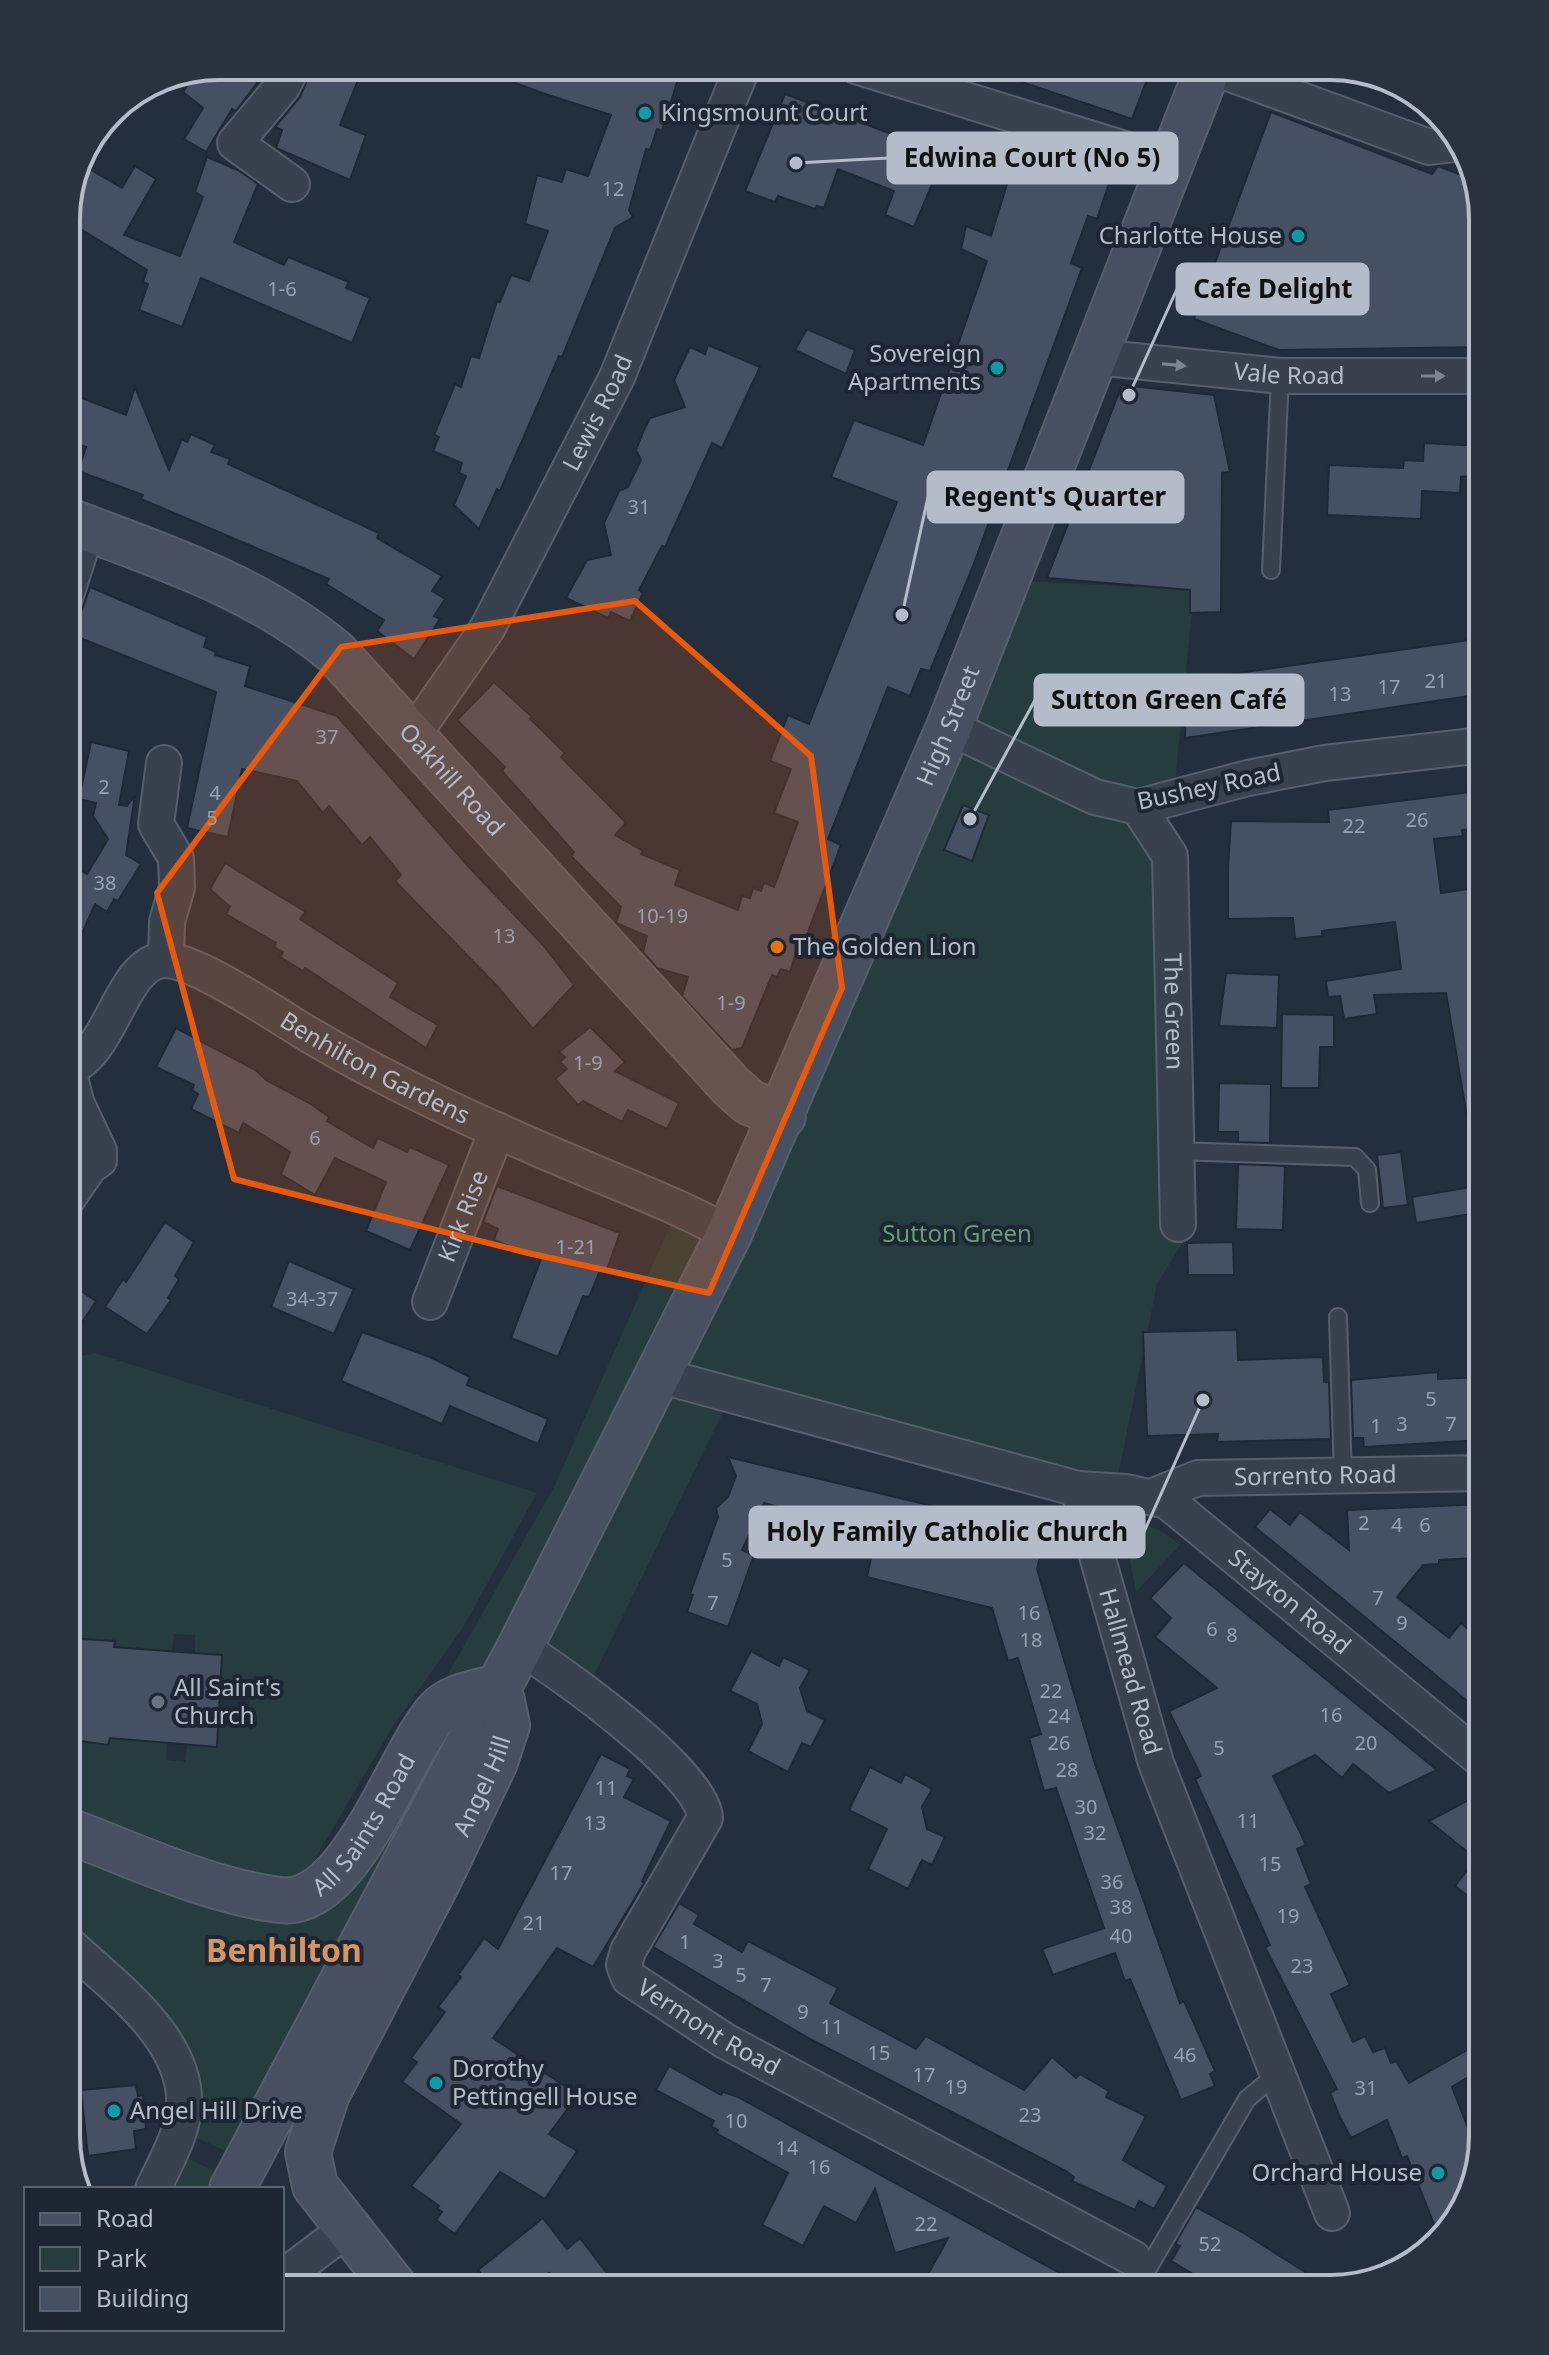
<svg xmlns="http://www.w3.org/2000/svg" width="1549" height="2355" viewBox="0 0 1549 2355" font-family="'Noto Sans',sans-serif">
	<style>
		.green { fill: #263c3f }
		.building { fill: #455162; stroke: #1f2835; stroke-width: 2 }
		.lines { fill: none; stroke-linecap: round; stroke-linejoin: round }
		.lane-casing { stroke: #565f6c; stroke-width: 20 }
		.street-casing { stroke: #565f6c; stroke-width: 38 }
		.secondary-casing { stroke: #565f6c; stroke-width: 48 }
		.lane { stroke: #38414e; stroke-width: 16 }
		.street { stroke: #38414e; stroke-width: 34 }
		.secondary { stroke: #465061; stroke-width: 44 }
		.oneway { fill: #7c8592 }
		.marked { fill: #e8590c; fill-opacity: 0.2; stroke: #e8590c; stroke-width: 6; stroke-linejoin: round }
		.culture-dot { fill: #0f9aa8; stroke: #1d2633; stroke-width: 3 }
		.food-dot { fill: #e8710a; stroke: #1d2633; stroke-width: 3 }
		.worship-dot { fill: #6b7280; stroke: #1d2633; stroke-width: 3 }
		.labels { text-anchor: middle; stroke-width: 8; stroke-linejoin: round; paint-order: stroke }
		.number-label { font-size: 20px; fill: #98a1af }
		.poi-label { font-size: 24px; fill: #b4bcc9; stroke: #1d2633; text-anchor: start }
		.street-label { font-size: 24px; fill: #b4bcc9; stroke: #1d2633 }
		.park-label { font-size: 24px; fill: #6b9a76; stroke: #1d2633 }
		.district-label { font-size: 32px; font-weight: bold; fill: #d59563; stroke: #1d2633 }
		.rim { fill: none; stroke: #b4bcc9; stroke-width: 4 }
		.leader { fill: none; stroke: #b4bcc9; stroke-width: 3 }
		.callout-dot { fill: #b4bcc9; stroke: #1d2633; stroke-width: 3 }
		.callout { fill: #b4bcc9; stroke: #b4bcc9; stroke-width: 3 }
		.callout-label { font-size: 26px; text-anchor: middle; font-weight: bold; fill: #111 }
	</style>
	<rect width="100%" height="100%" fill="#242f3e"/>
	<g class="green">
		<polygon points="1009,580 1194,590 1175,783 1134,788 1128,805 1161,867 1165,1229 1184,1240 1157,1284 1117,1481 668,1372"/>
		<polygon points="675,1215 712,1234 494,1680 446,1695 447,1676 554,1487"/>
		<polygon points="95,1353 537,1493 464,1626 393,1726 305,1876 285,1882 256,1878 66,1804 66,1739 108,1745 110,1738 167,1742 166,1760 185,1762 187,1745 216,1747 220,1721 243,1721 251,1730 257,1725 248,1714 251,1690 260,1680 255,1675 246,1683 222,1683 222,1655 195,1653 195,1635 174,1634 172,1651 114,1647 115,1642 74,1639 66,1633 66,1360"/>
		<polygon points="660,1382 729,1400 588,1687 527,1646"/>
		<polygon points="1130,1518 1163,1532 1180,1545 1136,1592 1122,1520"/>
		<polygon points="485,1699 239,2157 188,2134 190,2083 66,1934 66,1836 284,1907 412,1766"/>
		<polygon points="188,2159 219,2173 211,2189 173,2189"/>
		<polygon points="347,2277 386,2289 286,2289 295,2284"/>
	</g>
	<g class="building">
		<polygon points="219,66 270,66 236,111 232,109 206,152 184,139 203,108 183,92 198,70"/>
		<polygon points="313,66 358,80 340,125 366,135 350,180 276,148 282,130 275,127 300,97"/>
		<polygon points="477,66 682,66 662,131 657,129 650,150 646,149 629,210 633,217 615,228 562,357 559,356 500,491 497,489 479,529 454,505 466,476 459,473 462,463 433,451 439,437 434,435 455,384 461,387 471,356 479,358 497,301 500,302 511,275 529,281 548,231 525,224 537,175 562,182 566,169 588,176 611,115 548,95 477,69"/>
		<polygon points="990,66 1152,66 1132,119 989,71"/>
		<polygon points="785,94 945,154 914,227 885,215 894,191 838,169 824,208 817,206 815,209 778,196 775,202 745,191"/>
		<polygon points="1271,112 1432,174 1438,166 1472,179 1483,219 1483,347 1279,350 1194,319"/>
		<polygon points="997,135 1106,168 1111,177 1097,219 1088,216 1071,263 1082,268 973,566 930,671 921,669 910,696 888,687 828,839 841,845 806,937 801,935 790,972 781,969 777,977 772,975 742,1048 732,1050 682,996 688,977 657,968 643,952 647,936 616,923 621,907 571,856 574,852 502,771 505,767 457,720 494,682 532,717 530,719 565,753 561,757 626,823 615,835 643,851 641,854 680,870 675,885 738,910 742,896 750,898 753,888 761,891 764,883 774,887 798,822 774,813 791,769 770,761 788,715 809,724 897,502 831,477 854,420 923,445 987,261 961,249 966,226 991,236 1007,184 988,177"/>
		<polygon points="207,157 238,170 258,184 234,242 284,265 288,257 349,282 346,288 370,298 352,343 201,278 182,327 139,310 148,284 143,282 147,270 66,220 66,209 86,167 122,188 135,166 156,179 124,235 180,256 203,197 195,192"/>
		<polygon points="807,329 855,350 846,374 795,350"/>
		<polygon points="708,345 760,367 722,448 712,443 665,547 662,546 639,590 643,593 630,621 611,612 608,618 566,598 587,560 611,555 604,523 619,491 628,487 641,460 636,450 644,430 650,418 685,407 674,380 690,347 705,354"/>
		<polygon points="1122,385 1214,395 1230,472 1222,473 1221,612 1190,613 1190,590 1047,578"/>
		<polygon points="135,387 169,470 182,439 187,442 191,434 215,445 211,452 230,459 228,464 379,533 377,538 442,576 432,591 445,599 434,616 440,619 414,659 377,631 384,620 326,584 329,579 141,499 143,495 78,471 86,447 66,441 66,392 126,415"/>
		<polygon points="1424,443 1483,446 1483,475 1461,477 1460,493 1422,491 1421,519 1327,515 1329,465 1403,468 1404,460 1423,461"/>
		<polygon points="90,587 207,637 204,647 216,652 215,655 250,666 245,686 337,716 468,866 543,945 574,985 533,1029 497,986 395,881 401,875 370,837 362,845 329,806 323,813 297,781 242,769 228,837 187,828 216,692 70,634 76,627"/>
		<polygon points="1483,638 1483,694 1185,738 1186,696 1193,695 1196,679"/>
		<polygon points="91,742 129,751 119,805 127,806 135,795 126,855 141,864 118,901 114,899 107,912 95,904 66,970 66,861 87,874 108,839 93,816 96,803 79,799"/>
		<polygon points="1478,791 1482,827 1462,830 1463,836 1434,839 1441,893 1468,889 1483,964 1483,1128 1469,1129 1446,993 1374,995 1377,1014 1344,1019 1340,996 1328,997 1326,981 1401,969 1395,922 1322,931 1322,936 1295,939 1293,918 1228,919 1228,867 1231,821 1329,822 1328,810"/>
		<polygon points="963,805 989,815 972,861 944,850"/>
		<polygon points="225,863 306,912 300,919 398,983 390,997 438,1025 426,1048 305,968 303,971 280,957 283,952 274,947 276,943 226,914 230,907 210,889"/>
		<polygon points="1226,973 1279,975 1277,1028 1219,1026"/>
		<polygon points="1282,1014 1334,1015 1334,1047 1320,1047 1319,1088 1281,1088"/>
		<polygon points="590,1027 625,1062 615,1071 679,1103 667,1129 628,1110 622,1122 583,1101 578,1105 555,1079 567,1069 560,1062 565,1057 559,1052"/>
		<polygon points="176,1028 257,1071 266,1080 311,1104 329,1117 327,1121 373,1148 378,1138 407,1152 410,1147 449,1165 410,1250 366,1231 386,1182 335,1158 315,1195 281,1174 290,1152 243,1123 239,1133 191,1109 198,1094 192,1090 194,1085 156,1067"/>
		<polygon points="1219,1083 1271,1084 1270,1143 1238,1142 1238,1132 1218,1132"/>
		<polygon points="1401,1152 1408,1205 1383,1208 1377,1155"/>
		<polygon points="1238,1164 1285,1166 1283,1230 1236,1229"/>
		<polygon points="1483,1185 1483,1212 1416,1223 1412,1197"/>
		<polygon points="497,1186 620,1233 605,1275 600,1271 589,1297 583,1296 558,1357 511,1338 541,1259 494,1240 498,1229 483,1222"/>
		<polygon points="165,1222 194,1242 175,1276 179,1279 168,1298 171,1300 147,1334 105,1307 123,1279 126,1282"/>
		<polygon points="1233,1242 1234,1275 1188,1275 1187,1243"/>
		<polygon points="289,1261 354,1289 334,1334 271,1307"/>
		<polygon points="66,1281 96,1301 66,1347"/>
		<polygon points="1237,1330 1238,1360 1323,1357 1324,1382 1329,1382 1331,1439 1217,1442 1218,1434 1147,1436 1143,1332"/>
		<polygon points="362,1332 430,1357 470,1377 467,1385 548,1419 538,1444 450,1406 442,1424 341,1381"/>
		<polygon points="1438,1372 1438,1379 1483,1377 1483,1440 1364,1447 1363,1438 1353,1438 1351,1380"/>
		<polygon points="728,1457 1046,1533 1037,1569 1095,1764 1180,2003 1184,2001 1215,2071 1210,2074 1215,2086 1181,2100 1130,1979 1125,1981 1115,1953 1053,1975 1042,1949 1104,1928 1056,1788 1044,1791 1029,1738 1041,1734 1018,1658 1008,1661 992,1608 867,1577 873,1548 849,1543 852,1533 823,1527 825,1520 764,1503 742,1550 754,1555 728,1627 687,1612 693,1595 690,1594 718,1517 716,1508 728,1497 736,1476"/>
		<polygon points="1483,1504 1483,1543 1477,1543 1477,1558 1439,1560 1439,1564 1423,1565 1397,1597 1449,1638 1461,1623 1483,1642 1483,1714 1255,1527 1270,1509 1290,1525 1300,1512 1349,1550 1347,1510"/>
		<polygon points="1184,1563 1437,1770 1389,1793 1353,1764 1342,1778 1315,1755 1273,1776 1306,1845 1297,1849 1311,1884 1305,1887 1350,1985 1331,1994 1353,2042 1365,2036 1373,2052 1385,2048 1391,2063 1396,2061 1409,2083 1483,2041 1483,2068 1452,2087 1478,2154 1462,2213 1439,2237 1407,2156 1402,2158 1387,2120 1351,2138 1339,2115 1330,2093 1337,2089 1265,1947 1270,1945 1195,1779 1201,1776 1169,1711 1217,1688 1155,1637 1171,1618 1150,1598"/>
		<polygon points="66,1638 115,1641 114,1647 222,1655 217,1747 110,1738 108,1745 66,1739"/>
		<polygon points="751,1651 779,1666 783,1657 810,1670 800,1688 807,1711 825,1720 811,1747 802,1743 788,1772 748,1751 762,1724 757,1704 730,1691"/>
		<polygon points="601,1754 630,1769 627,1776 634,1779 624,1797 671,1821 642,1881 644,1883 593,1967 557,1948 493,2038 578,2095 549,2134 577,2151 545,2199 500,2172 455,2234 436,2220 442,2212 437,2208 439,2206 411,2186 461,2124 402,2082 417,2062 411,2058 445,2012 438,2007 461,1977 458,1975 484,1938 498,1949"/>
		<polygon points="870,1767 901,1783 905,1774 932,1789 922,1807 927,1829 945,1837 932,1865 922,1860 908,1889 868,1869 887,1829 849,1810"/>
		<polygon points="1472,1798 1483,1807 1483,1908 1455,1886 1476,1859 1429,1821"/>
		<polygon points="679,1903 699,1915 694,1924 742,1952 748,1941 838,1988 830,2003 916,2049 926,2036 1024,2090 1052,2057 1076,2078 1080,2074 1109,2091 1106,2097 1146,2116 1123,2160 1167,2186 1154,2209 1139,2201 1135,2210 1072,2181 1074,2177 1066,2171 810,2039 653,1947"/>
		<polygon points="669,2066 721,2095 723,2092 738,2097 1089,2289 920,2289 948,2238 895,2253 875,2189 856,2223 824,2206 803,2246 762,2225 788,2173 716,2133 718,2130 711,2126 714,2121 656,2090"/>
		<polygon points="136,2085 138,2096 143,2095 146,2129 134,2131 136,2149 88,2156 81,2090"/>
		<polygon points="1196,2207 1242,2232 1332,2289 1218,2289 1171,2261 1180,2246 1175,2244"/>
		<polygon points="543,2218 567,2249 580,2238 619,2289 562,2289 549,2273 528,2289 493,2289 478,2270"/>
	</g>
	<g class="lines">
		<defs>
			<g id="lane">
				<polyline points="1271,570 1280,376"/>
				<polyline points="66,624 95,534"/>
				<polyline points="1176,1151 1355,1157 1367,1170 1370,1203"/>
				<polyline points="1338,1317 1343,1478"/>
				<polyline points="1136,2289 1247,2099 1277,2074"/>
			</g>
			<g id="street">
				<polyline points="856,66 1173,164"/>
				<polyline points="1209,66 1429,147 1463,143"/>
				<polyline points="292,184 235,143 282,87 293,66"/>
				<path id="s1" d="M1096,357L1280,376H1483"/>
				<polyline points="949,727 1095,797 1138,807 1248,778 1325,763 1483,745"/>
				<path id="s2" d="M411,738L487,629L617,377L743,66"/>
				<polyline points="164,763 156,824 176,858 177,887 167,922 166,960"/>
				<path id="s3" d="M1138,807L1170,856L1178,1224"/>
				<path id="s4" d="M66,1069C112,1055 120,964 163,960C194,958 279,1017 308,1034C397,1087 491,1129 586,1169C635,1190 683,1208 729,1234"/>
				<polyline points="66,1201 90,1166 99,1160 99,1151 76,1102 68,1069"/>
				<path id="s5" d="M430,1302L497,1130"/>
				<path id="s6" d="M658,1375L1078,1489L1126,1492L1167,1501L1483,1761"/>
				<path id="s7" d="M1078,1489L1156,1763L1332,2213"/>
				<path id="s8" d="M1151,1497L1198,1478L1483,1473"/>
				<path id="s9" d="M520,1647C560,1672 703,1773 705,1818L628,1951L624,1965L629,1978L725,2041L1133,2258"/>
				<path d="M66,1942C111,1985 189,2038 184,2108C181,2137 165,2163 153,2189"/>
				<polyline points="282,2278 348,2228"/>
			</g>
			<g id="secondary">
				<path id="s10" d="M66,520C162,557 256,586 336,653L731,1086L749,1102L783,1116"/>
				<path id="s11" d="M66,1830C134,1855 207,1891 280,1900C350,1909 398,1757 437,1712C450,1696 480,1692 498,1687"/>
				<path id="s12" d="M232,2189L520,1647L729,1234L949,727L1209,66"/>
				<path id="s13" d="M396,2289L315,2186L308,2152L327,2094L439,1879L495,1762L507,1725L502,1701"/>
			</g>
		</defs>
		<use href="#lane" class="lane-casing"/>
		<use href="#street" class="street-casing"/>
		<use href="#secondary" class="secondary-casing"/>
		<use href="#lane" class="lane"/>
		<use href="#street" class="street"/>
		<use href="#secondary" class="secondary"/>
	</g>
	<defs><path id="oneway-solid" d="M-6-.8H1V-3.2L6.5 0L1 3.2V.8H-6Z" transform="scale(2)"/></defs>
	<g class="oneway">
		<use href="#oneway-solid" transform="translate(1174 365) rotate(6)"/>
		<use href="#oneway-solid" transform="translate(1433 376)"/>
	</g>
	<path class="marked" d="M635,601L811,756L842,988L709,1293L528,1253L234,1179L157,893L341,647Z"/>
	<g class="culture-dot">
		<circle cx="645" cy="113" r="8"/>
		<circle cx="1298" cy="236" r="8"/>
		<circle cx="997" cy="368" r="8"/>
		<circle cx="436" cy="2083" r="8"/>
		<circle cx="114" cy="2111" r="8"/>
		<circle cx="1438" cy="2173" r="8"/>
	</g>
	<circle class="food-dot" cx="777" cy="947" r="8"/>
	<circle class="worship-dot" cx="158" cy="1702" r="8"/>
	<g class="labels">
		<g class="number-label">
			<text x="613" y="196">12</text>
			<text x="282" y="296">1-6</text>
			<text x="639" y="514">31</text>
			<text x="1436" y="688">21</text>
			<text x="1389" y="694">17</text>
			<text x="1340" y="701">13</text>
			<text x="327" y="744">37</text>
			<text x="104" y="794">2</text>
			<text x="215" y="800">4</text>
			<text x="212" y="825">5</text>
			<text x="1417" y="827">26</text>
			<text x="1354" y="833">22</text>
			<text x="105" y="890">38</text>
			<text x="662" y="923">10-19</text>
			<text x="504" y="943">13</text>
			<text x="731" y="1010">1-9</text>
			<text x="588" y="1070">1-9</text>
			<text x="315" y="1145">6</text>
			<text x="576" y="1254">1-21</text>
			<text x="312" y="1306">34-37</text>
			<text x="1431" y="1406">5</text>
			<text x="1402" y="1431">3</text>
			<text x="1451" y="1431">7</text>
			<text x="1376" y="1433">1</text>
			<text x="1364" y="1530">2</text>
			<text x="1397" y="1532">4</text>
			<text x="1425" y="1532">6</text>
			<text x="727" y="1567">5</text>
			<text x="1378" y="1605">7</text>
			<text x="713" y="1610">7</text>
			<text x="1029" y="1620">16</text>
			<text x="1402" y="1630">9</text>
			<text x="1212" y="1636">6</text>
			<text x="1232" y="1642">8</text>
			<text x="1031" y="1647">18</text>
			<text x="1051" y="1698">22</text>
			<text x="1331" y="1722">16</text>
			<text x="1059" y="1723">24</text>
			<text x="1059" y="1750">26</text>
			<text x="1366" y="1750">20</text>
			<text x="1219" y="1755">5</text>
			<text x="1067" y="1777">28</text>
			<text x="606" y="1795">11</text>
			<text x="1086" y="1814">30</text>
			<text x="1248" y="1828">11</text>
			<text x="595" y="1830">13</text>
			<text x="1095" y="1840">32</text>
			<text x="1270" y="1871">15</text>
			<text x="561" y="1880">17</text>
			<text x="1112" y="1889">36</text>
			<text x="1121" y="1914">38</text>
			<text x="1288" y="1923">19</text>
			<text x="534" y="1930">21</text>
			<text x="1121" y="1943">40</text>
			<text x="685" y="1949">1</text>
			<text x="718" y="1968">3</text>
			<text x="1302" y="1973">23</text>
			<text x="741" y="1982">5</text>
			<text x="766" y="1992">7</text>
			<text x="803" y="2019">9</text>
			<text x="832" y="2034">11</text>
			<text x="879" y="2060">15</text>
			<text x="1185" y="2062">46</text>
			<text x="924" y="2082">17</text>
			<text x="956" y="2094">19</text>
			<text x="1366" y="2095">31</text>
			<text x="1030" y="2122">23</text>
			<text x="736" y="2128">10</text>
			<text x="787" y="2155">14</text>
			<text x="819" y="2174">16</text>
			<text x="926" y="2231">22</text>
			<text x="1210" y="2251">52</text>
		</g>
		<g class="poi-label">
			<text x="661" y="121">Kingsmount Court</text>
			<text x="1282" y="244" text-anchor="end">Charlotte House</text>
			<text x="981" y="362" text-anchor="end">Sovereign<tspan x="981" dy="28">Apartments</tspan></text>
			<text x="793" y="955">The Golden Lion</text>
			<text x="174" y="1696">All Saint's<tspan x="174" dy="28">Church</tspan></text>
			<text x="452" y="2077">Dorothy<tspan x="452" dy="28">Pettingell House</tspan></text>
			<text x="130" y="2119">Angel Hill Drive</text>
			<text x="1422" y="2181" text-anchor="end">Orchard House</text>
		</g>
		<g class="street-label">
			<text dy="8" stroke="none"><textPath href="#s1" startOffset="194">Vale Road</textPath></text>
			<text dy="8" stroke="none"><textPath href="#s2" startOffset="376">Lewis Road</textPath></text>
			<text dy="8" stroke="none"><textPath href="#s12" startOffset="1630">High Street</textPath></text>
			<text dy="8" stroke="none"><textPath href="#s10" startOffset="474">Oakhill Road</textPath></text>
			<text transform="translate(1209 787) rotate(-12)" y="8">Bushey Road</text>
			<text dy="8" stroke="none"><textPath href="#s3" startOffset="214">The Green</textPath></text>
			<text dy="8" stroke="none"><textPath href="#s4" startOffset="390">Benhilton Gardens</textPath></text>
			<text dy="8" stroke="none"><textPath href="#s5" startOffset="92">Kirk Rise</textPath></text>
			<text dy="8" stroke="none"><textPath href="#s8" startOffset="168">Sorrento Road</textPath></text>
			<text dy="8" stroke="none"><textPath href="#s6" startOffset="684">Stayton Road</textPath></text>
			<text dy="8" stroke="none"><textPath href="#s7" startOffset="190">Hallmead Road</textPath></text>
			<text dy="8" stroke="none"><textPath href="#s13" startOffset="572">Angel Hill</textPath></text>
			<text dy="8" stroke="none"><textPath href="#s11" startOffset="346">All Saints Road</textPath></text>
			<text dy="8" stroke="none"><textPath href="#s9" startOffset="532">Vermont Road</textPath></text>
		</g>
		<g class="park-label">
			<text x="957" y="1242">Sutton Green</text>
		</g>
		<g class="district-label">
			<text x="284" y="1962">Benhilton</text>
		</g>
	</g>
	<path d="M0 0H1549V2355H0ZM219 80H1330A139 139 0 0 1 1469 219V2136A139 139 0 0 1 1330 2275H219A139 139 0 0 1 80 2136V219A139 139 0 0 1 219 80Z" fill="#29323f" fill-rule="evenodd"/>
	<path class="rim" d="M219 80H1330A139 139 0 0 1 1469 219V2136A139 139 0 0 1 1330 2275H219A139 139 0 0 1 80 2136V219A139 139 0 0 1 219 80Z"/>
	<path class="leader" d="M796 163L888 158M1129 395L1177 289M902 615L928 497M970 819L1035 700M1203 1400L1144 1532"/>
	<g class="callout-dot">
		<circle cx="796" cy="163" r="8"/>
		<circle cx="1129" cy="395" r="8"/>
		<circle cx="902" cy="615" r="8"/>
		<circle cx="970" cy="819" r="8"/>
		<circle cx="1203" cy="1400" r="8"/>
	</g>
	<g class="callout">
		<rect x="888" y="133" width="289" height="50" rx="8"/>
		<rect x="1177" y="264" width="191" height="50" rx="8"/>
		<rect x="928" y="472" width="255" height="50" rx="8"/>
		<rect x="1035" y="675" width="268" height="50" rx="8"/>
		<rect x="750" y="1507" width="394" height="50" rx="8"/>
	</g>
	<g class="callout-label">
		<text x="1032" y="167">Edwina Court (No 5)</text>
		<text x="1273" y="298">Cafe Delight</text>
		<text x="1055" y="506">Regent's Quarter</text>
		<text x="1169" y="709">Sutton Green Café</text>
		<text x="947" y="1541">Holy Family Catholic Church</text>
	</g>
	<rect x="24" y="2187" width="260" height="144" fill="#1d2633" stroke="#59626f" stroke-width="2"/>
	<rect x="40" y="2213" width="40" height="12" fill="#465061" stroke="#59626f" stroke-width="2"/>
	<text x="96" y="2227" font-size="24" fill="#b4bcc9">Road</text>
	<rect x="40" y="2247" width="40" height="24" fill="#263c3f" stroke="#59626f" stroke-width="2"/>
	<text x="96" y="2267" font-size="24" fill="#b4bcc9">Park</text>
	<rect x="40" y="2287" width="40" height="24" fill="#455162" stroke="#59626f" stroke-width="2"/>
	<text x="96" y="2307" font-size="24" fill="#b4bcc9">Building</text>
</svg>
